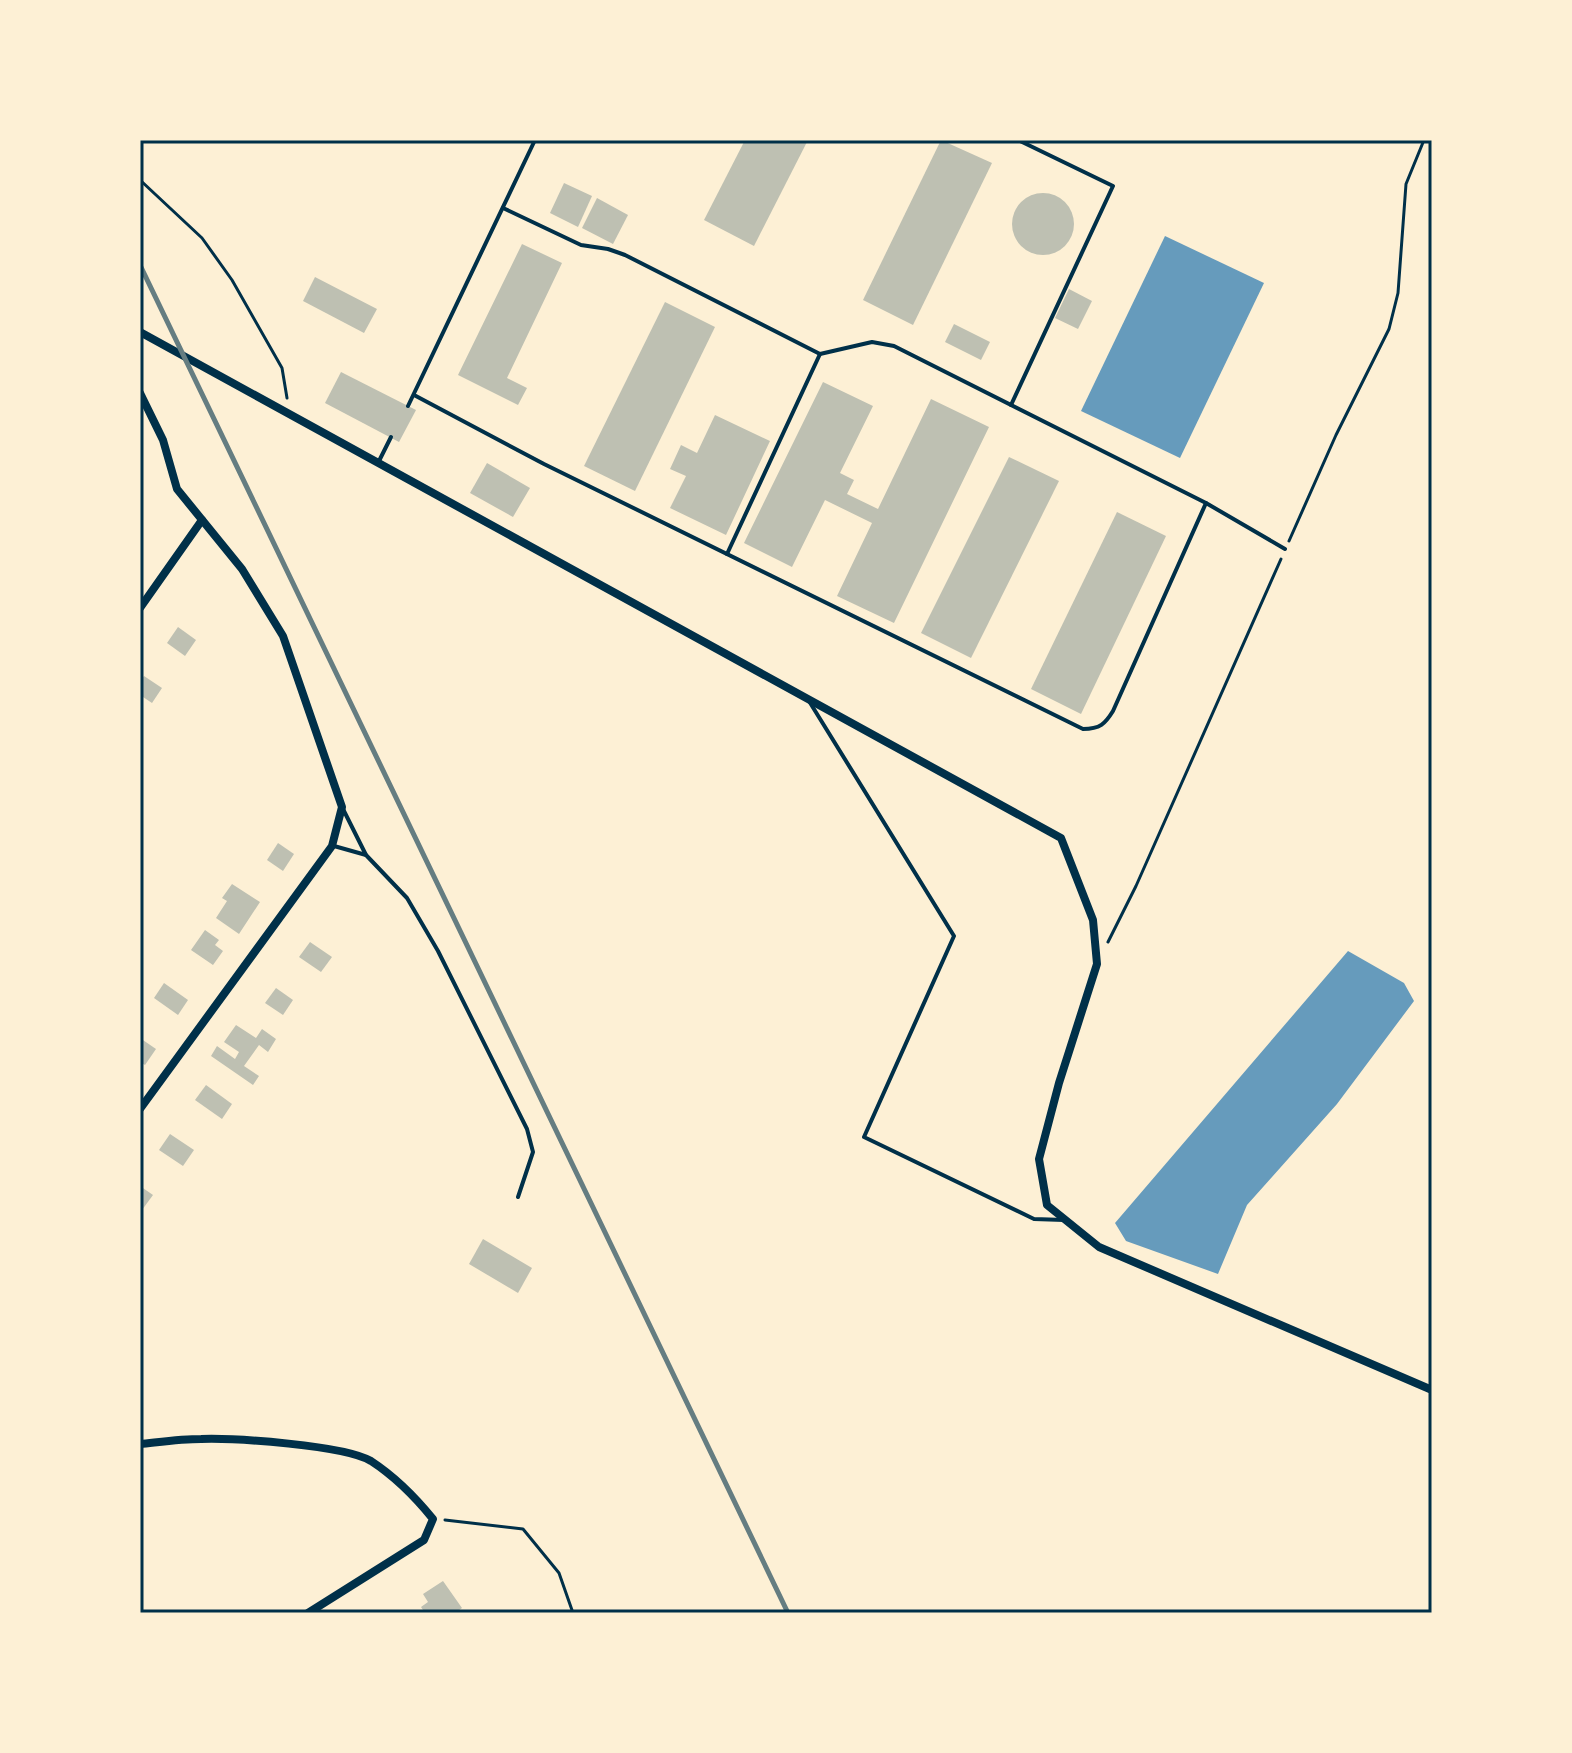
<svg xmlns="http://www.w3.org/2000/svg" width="1572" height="1753" viewBox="0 0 1572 1753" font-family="Merriweather,serif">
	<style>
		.water { fill: #669bbc }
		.building { fill: #bec0b2 }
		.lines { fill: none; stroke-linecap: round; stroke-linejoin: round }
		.path { stroke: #003049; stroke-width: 3 }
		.service { stroke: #003049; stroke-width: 4 }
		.minor { stroke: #003049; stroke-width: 8 }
		.rail { stroke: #657d81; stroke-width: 5 }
		.neatline { fill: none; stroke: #003049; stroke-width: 3 }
	</style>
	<rect width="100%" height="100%" fill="#fdf0d5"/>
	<g class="water">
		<polygon points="1165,236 1264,283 1180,458 1081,411"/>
		<polygon points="1348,951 1404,983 1414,1001 1337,1104 1247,1205 1218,1274 1126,1241 1115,1223"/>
	</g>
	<g class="building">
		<polygon points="745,140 808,140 754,246 704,220"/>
		<polygon points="941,140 992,163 913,325 863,300"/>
		<polygon points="564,183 592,196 578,227 550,213"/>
		<circle cx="1043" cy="224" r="31"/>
		<polygon points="597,198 628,215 613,244 582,228"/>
		<polygon points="522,244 562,263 507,378 527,388 518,405 458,375"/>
		<polygon points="315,277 377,309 364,333 303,301"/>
		<polygon points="1069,289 1092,301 1078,329 1055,318"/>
		<polygon points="665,302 715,327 635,491 584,466"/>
		<polygon points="954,324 990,342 981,360 945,342"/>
		<polygon points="341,372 416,410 399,442 325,403"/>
		<polygon points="823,382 873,406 840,473 854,480 847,494 878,509 931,399 989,427 894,623 837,596 872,523 825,500 792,567 744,543"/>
		<polygon points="715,415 770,441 726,535 670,508 686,476 670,469 681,445 697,453"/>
		<polygon points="1009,457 1059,481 971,658 921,633"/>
		<polygon points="487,463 530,488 513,517 470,493"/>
		<polygon points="1117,512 1166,536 1081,714 1031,689"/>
		<polygon points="178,627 196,640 185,656 167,643"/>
		<polygon points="144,676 162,688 152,703 140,695 140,682"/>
		<polygon points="278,843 294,854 283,871 267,860"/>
		<polygon points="232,884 260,902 239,934 216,918 227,901 222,898"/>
		<polygon points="205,930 219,940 215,945 223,951 213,965 191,950"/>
		<polygon points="310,942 332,957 321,972 299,957"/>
		<polygon points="164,983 188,1000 178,1015 154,998"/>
		<polygon points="276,988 293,1000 283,1015 265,1003"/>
		<polygon points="236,1025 256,1038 262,1029 276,1039 268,1052 259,1045 244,1066 259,1076 253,1085 211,1056 217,1046 235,1059 239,1052 224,1042"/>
		<polygon points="140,1038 156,1049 145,1065 140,1062"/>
		<polygon points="206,1085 232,1104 222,1119 195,1100"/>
		<polygon points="170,1134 194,1150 183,1166 159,1150"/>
		<polygon points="140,1186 153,1195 142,1210 140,1209"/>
		<polygon points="483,1239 532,1268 518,1293 469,1264"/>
		<polygon points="443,1581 462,1608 455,1613 425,1613 421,1607 428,1602 423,1594"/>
	</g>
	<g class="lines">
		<g class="path">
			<polyline points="140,180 202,238 232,280 282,368 287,398"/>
			<polyline points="1289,541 1336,435 1389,329 1398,293 1406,184 1424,140"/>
			<polyline points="1108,942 1136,886 1281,559"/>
			<polyline points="445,1520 523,1529 559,1573 573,1613"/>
		</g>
		<g class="service">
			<polyline points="503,208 581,245 608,249 625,255 820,354"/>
			<path d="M414,395L544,464L1083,729C1100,729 1105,724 1113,711L1206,503"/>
			<polyline points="1011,405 1113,186 1018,140"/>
			<polyline points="408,406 535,140"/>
			<polyline points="378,463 391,437"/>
			<polyline points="727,554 820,354 872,342 894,346 1206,503 1285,549"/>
			<polyline points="809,701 954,936 864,1137 1034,1219 1064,1220"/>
			<polyline points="343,809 366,855 407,898 438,951 527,1129 533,1152 518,1197"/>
			<polyline points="334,846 366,855"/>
		</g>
		<g class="minor">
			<polyline points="140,332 1061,838 1093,920 1097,964 1059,1083 1039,1159 1047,1205 1099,1247 1432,1390"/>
			<polyline points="140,393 163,440 177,489 242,569 283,636 342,807 332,846 140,1109"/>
			<polyline points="140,608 202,520"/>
			<path d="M140,1444C160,1442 181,1439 201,1439C235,1438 344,1445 371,1461C394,1476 416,1498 433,1519L424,1540L308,1613"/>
		</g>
		<polyline class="rail" points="140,265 788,1613"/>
	</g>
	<rect width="1572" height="1753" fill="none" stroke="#fdf0d5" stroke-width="284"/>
	<rect x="142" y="142" width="1288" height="1469" class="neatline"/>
</svg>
